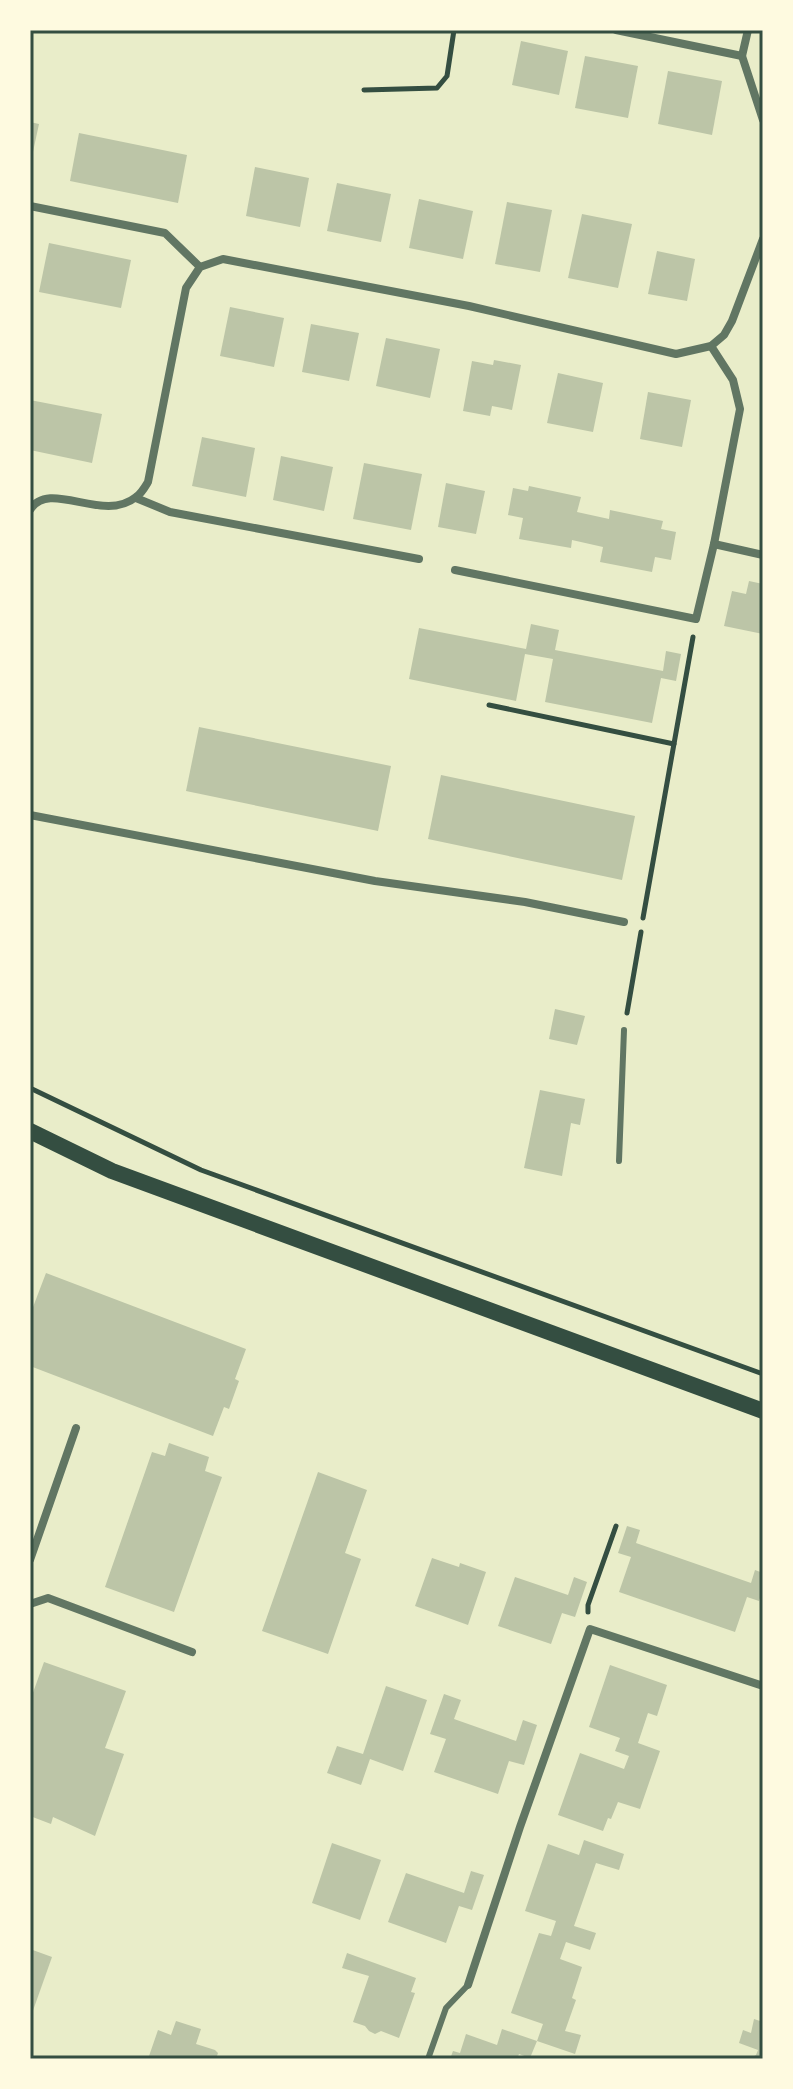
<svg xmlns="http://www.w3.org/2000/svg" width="793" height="2089" viewBox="0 0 793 2089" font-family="'Nunito Sans',sans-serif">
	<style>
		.building { fill: #bcc5a7 }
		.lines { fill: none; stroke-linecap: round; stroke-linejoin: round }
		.path { stroke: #344e41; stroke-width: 5 }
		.service { stroke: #617663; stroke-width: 6 }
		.minor { stroke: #617663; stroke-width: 8 }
		.secondary { stroke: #344e41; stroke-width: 16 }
		.neatline { fill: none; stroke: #344e41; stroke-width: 3 }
	</style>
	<rect width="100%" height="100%" fill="#e9edc9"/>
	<g class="building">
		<polygon points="521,41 568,51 559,95 512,85"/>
		<polygon points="585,56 638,66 628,118 575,108"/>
		<polygon points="668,71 722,81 712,135 658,124"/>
		<polygon points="30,122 39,124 31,161 30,161"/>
		<polygon points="79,133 187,155 178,203 70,181"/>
		<polygon points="255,167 309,178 300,227 246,216"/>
		<polygon points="337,183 391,194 381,242 327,231"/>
		<polygon points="419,199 473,211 463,259 409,248"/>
		<polygon points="507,202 552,210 540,272 495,264"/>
		<polygon points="582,214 632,224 618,288 568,278"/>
		<polygon points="49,243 131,260 121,308 39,292"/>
		<polygon points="657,251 695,259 687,301 648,294"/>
		<polygon points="230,307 284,318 274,367 220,356"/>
		<polygon points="311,324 359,333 349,381 302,372"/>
		<polygon points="386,338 440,349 430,398 376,386"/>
		<polygon points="494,360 521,365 512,410 492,406 490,416 463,411 472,361 493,365"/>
		<polygon points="558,373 603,383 593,432 547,423"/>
		<polygon points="648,392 691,400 682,447 640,439"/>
		<polygon points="30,400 102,414 92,463 30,450"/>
		<polygon points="202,437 255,448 246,497 192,486"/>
		<polygon points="281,456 333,467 324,511 273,500"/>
		<polygon points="364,463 422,474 411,530 353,519"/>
		<polygon points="446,483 485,491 476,534 438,527"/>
		<polygon points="529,486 581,497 577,512 609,519 610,510 663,521 661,529 676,532 671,560 655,557 652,572 600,562 603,547 572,540 571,548 519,539 523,518 508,515 513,488 528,491"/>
		<polygon points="749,581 763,584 763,634 724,626 732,591 746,594"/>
		<polygon points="531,624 559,630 555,650 663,671 666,651 681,654 676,681 661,678 652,723 545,702 553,659 525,654 516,701 409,679 419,628 526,649"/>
		<polygon points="199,727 391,766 378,831 186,791"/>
		<polygon points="441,775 635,816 622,880 428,839"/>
		<polygon points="555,1009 585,1016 577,1045 549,1039"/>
		<polygon points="540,1090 585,1099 580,1125 571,1123 562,1176 524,1168"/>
		<polygon points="46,1273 246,1349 235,1379 239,1381 229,1409 224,1407 213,1436 30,1366 30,1315"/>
		<polygon points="169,1443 209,1457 205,1471 222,1477 174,1612 105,1587 152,1452 165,1456"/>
		<polygon points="318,1472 367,1490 345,1553 361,1559 328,1654 262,1631"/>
		<polygon points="627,1526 640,1530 636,1543 751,1583 755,1570 763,1573 763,1589 759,1601 747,1597 735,1632 619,1592 631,1557 618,1553"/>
		<polygon points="432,1558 459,1567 460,1563 486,1572 468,1625 415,1606"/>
		<polygon points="515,1577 568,1595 574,1577 587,1582 575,1617 562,1613 551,1644 498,1626"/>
		<polygon points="44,1662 126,1691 105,1748 124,1754 95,1836 53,1817 51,1824 30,1816 32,1808 30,1807 30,1701"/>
		<polygon points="610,1665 667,1685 657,1716 648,1713 638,1743 660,1751 640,1809 618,1802 611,1819 608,1818 603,1831 558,1815 580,1753 624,1769 629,1756 615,1751 620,1738 589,1727"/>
		<polygon points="386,1686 427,1700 403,1771 370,1759 361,1785 327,1773 337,1746 363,1754"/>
		<polygon points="444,1694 461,1700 454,1719 516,1741 523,1720 537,1725 524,1765 509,1761 498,1794 434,1772 446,1739 430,1734"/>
		<polygon points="584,1840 624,1854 619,1870 596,1863 574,1926 596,1933 590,1950 566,1942 560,1959 582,1967 572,1998 576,2000 565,2031 581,2035 575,2054 537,2041 530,2058 519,2054 517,2059 450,2059 453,2051 460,2053 466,2034 497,2045 502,2029 537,2041 543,2024 511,2013 539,1933 551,1936 556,1921 525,1911 548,1844 579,1855"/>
		<polygon points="332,1843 381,1860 360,1920 312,1903"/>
		<polygon points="471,1871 484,1875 472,1910 459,1906 446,1943 388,1922 406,1873 464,1893"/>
		<polygon points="30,1949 52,1957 30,2019"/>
		<polygon points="347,1953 416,1978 411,1992 415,1993 399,2038 381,2031 375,2034 369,2031 365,2026 353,2022 369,1976 342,1968"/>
		<polygon points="754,2019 763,2022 763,2059 749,2059 756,2055 758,2050 739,2043 743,2030 751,2033"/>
		<polygon points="176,2021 201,2029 196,2044 215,2050 218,2053 216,2059 148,2059 158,2030 171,2035"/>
	</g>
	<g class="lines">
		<g class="path">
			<polyline points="364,90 437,88 447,76 454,30"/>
			<polyline points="489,705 674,744"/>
			<polyline points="643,918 693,637"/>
			<polyline points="627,1013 641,932"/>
			<polyline points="30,1088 201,1170 763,1374"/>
			<polyline points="588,1612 588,1605 616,1526"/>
		</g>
		<g class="service">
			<polyline points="619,1161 624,1030"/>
			<polyline points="428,2059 446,2008 468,1985"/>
		</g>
		<g class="minor">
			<polyline points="616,30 742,56 748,30"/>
			<polyline points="742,56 763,120"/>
			<polyline points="30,206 165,233 200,267"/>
			<polyline points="136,498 170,512 419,559"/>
			<path d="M30,510C49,478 103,524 136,497C141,494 145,487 148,482L186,288L200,267L223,259L469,306L676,354L711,346L724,335L732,321L763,239"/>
			<polyline points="714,544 763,555"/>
			<polyline points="455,570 696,619 714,544 740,409 733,380 711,346"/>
			<polyline points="30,815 375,881 525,902 624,922"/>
			<polyline points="30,1560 76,1428"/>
			<polyline points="30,1604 48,1598 192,1652"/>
			<polyline points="468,1985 520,1827 590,1629 763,1686"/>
		</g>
		<polyline class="secondary" points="30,1131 112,1171 763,1411"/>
	</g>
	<rect width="793" height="2089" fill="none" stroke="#fefae0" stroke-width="64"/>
	<rect x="32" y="32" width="729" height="2025" class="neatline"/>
</svg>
